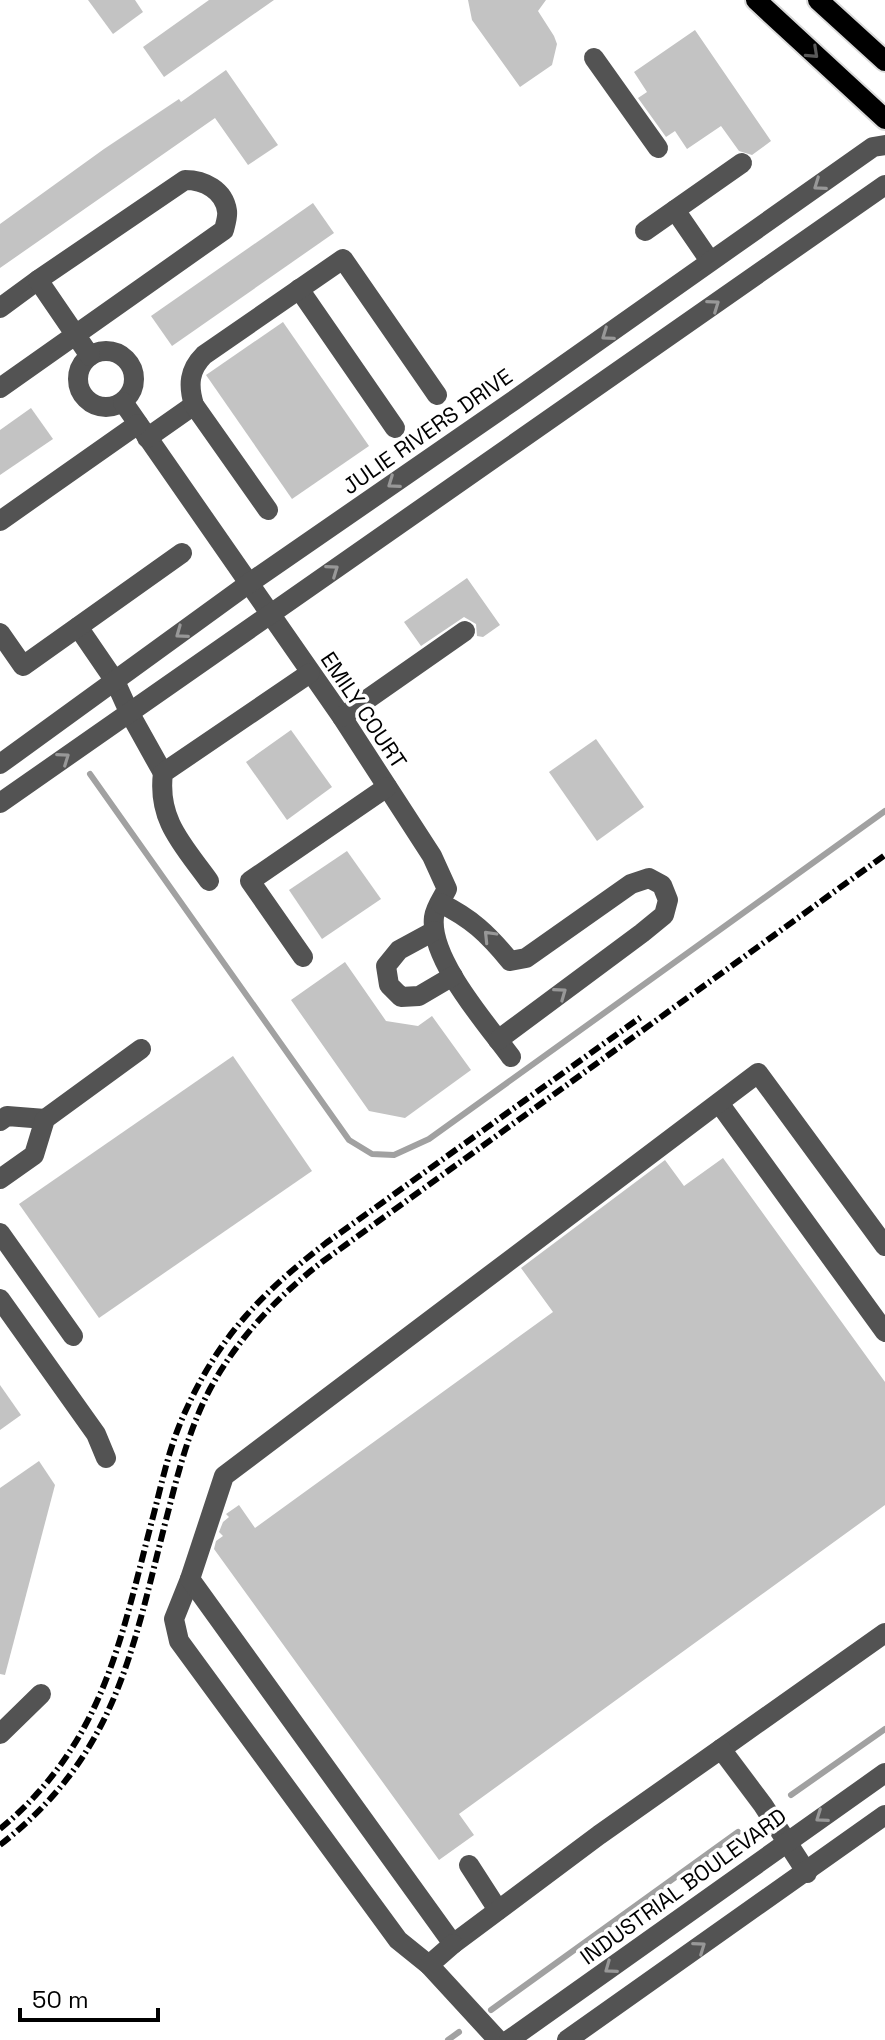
<svg xmlns="http://www.w3.org/2000/svg" width="885" height="2040" viewBox="0 0 885 2040" font-family="'Space Grotesk',sans-serif">
	<style>
		.lines { fill: none; stroke-linecap: round; stroke-linejoin: round }
		.stream { stroke: #a1a1a1; stroke-width: 6 }
		.building { fill: #c3c3c3 }
		.major-casing { stroke: #dbdbdb; stroke-width: 24 }
		.minor { stroke: #535353; stroke-width: 20 }
		.major { stroke: #000; stroke-width: 20 }
		.rail { stroke: #000; stroke-width: 6; stroke-dasharray: 12 4 2 4; stroke-linecap: butt }
		.oneway { stroke: #595959 }
		.oneway2 { stroke: #989898 }
		.labels { text-anchor: middle; stroke-width: 7; stroke-linejoin: round; paint-order: stroke }
		.street-label { font-size: 22px; fill: #000; stroke: #fff }
	</style>
	<rect width="100%" height="100%" fill="#fff"/>
	<g class="lines">
		<g class="stream">
			<polyline points="90,774 349,1140 372,1154 394,1155 429,1139 885,811"/>
			<polyline points="791,1795 885,1729"/>
			<polyline points="491,2010 738,1832"/>
			<polyline points="448,2040 459,2032"/>
		</g>
	</g>
	<g class="building">
		<polygon points="88,0 135,0 143,12 113,34"/>
		<polygon points="209,0 274,0 164,77 143,47"/>
		<polygon points="468,0 546,0 538,11 554,36 557,44 552,65 520,87 472,20"/>
		<polygon points="695,30 771,141 752,155 739,151 721,126 687,149 675,131 666,137 638,98 647,92 634,72"/>
		<polygon points="226,70 278,145 248,165 215,118 0,268 0,224 104,149 179,99 181,102"/>
		<polygon points="313,203 334,233 172,346 151,316"/>
		<polygon points="283,322 369,446 292,499 206,375"/>
		<polygon points="31,408 53,439 0,475 0,430"/>
		<polygon points="467,578 500,625 483,637 477,636 476,624 464,617 421,646 404,622"/>
		<polygon points="291,730 332,787 287,820 246,762"/>
		<polygon points="596,739 644,807 597,841 549,772"/>
		<polygon points="347,851 381,899 322,939 289,890"/>
		<polygon points="345,962 386,1021 418,1026 432,1016 471,1070 405,1118 369,1111 291,1000"/>
		<polygon points="233,1056 312,1171 99,1318 19,1204"/>
		<polygon points="723,1158 885,1382 885,1505 459,1814 474,1835 439,1860 214,1549 216,1541 223,1536 219,1532 223,1522 229,1517 226,1514 239,1505 255,1528 553,1312 521,1268 665,1160 684,1186"/>
		<polygon points="0,1385 21,1415 0,1430"/>
		<polygon points="39,1461 55,1485 5,1675 0,1674 0,1488"/>
	</g>
	<g class="lines">
		<defs>
			<g id="major">
				<polyline points="756,0 885,119"/>
				<polyline points="818,0 885,61"/>
			</g>
		</defs>
		<use href="#major" class="major-casing"/>
		<g class="minor">
			<polyline points="594,58 658,148"/>
			<polyline points="675,210 710,261"/>
			<polyline points="645,231 742,163"/>
			<polyline points="299,289 395,428"/>
			<polyline points="0,308 38,280"/>
			<circle cx="106" cy="379" r="28"/>
			<path d="M0,388L224,230C225,225 228,217 227,211C224,190 204,180 185,180L38,280L90,356"/>
			<path d="M123,402L342,717L432,856L447,889C443,897 435,908 434,917C429,959 487,1024 511,1057"/>
			<polyline points="147,438 194,405"/>
			<path d="M268,510L194,405C188,385 189,370 204,355L343,259L437,395"/>
			<polyline points="0,521 138,424"/>
			<polyline points="78,627 115,681 129,712 163,773"/>
			<polyline points="0,633 23,666 182,553"/>
			<polyline points="342,717 465,631"/>
			<polyline points="0,764 248,584 513,401 873,147 885,145"/>
			<polyline points="0,803 885,185"/>
			<path d="M209,881C183,845 157,820 163,773L310,673"/>
			<path d="M440,903C471,918 488,934 510,961L526,958L631,884L649,878L662,885L668,900L664,915L642,933L498,1040"/>
			<polyline points="434,931 399,950 386,966 389,985 401,997 419,996 453,976"/>
			<polyline points="303,957 250,881 387,787"/>
			<polyline points="719,1103 885,1332"/>
			<polyline points="0,1121 7,1116 45,1119"/>
			<polyline points="0,1179 34,1155 45,1119 141,1049"/>
			<polyline points="0,1233 73,1336"/>
			<polyline points="0,1299 96,1434 106,1458"/>
			<polyline points="190,1579 174,1619 179,1641 398,1940 429,1965"/>
			<polyline points="0,1734 41,1694"/>
			<polyline points="721,1749 885,1633"/>
			<polyline points="469,1865 498,1910"/>
			<polyline points="807,1873 763,1805 721,1749 599,1835 453,1944 190,1579 224,1476 758,1073 885,1246"/>
			<polyline points="453,1944 429,1965 498,2040"/>
			<polyline points="509,2040 885,1773"/>
			<polyline points="567,2040 885,1815"/>
		</g>
		<use href="#major" class="major"/>
		<g class="rail">
			<path d="M0,1829C105,1742 121,1637 154,1513C162,1482 169,1449 182,1419C216,1340 259,1295 326,1243L641,1017"/>
			<path d="M0,1845C117,1754 132,1651 167,1516C178,1473 189,1429 210,1389C237,1339 277,1297 322,1262L885,855"/>
		</g>
	</g>
	<defs><path id="oneway-chevron" d="M-2-3.5L2.5 0L-2 3.5" fill="none" stroke-width="1.6" stroke-linecap="round" stroke-linejoin="round" transform="scale(2)"/></defs>
	<use class="oneway" href="#oneway-chevron" transform="translate(813 53) rotate(43)"/>
	<g class="oneway2">
		<use href="#oneway-chevron" transform="translate(819 185) rotate(145)"/>
		<use href="#oneway-chevron" transform="translate(714 305) rotate(-35)"/>
		<use href="#oneway-chevron" transform="translate(607 335) rotate(145)"/>
		<use href="#oneway-chevron" transform="translate(393 483) rotate(145)"/>
		<use href="#oneway-chevron" transform="translate(333 570) rotate(-35)"/>
		<use href="#oneway-chevron" transform="translate(181 633) rotate(144)"/>
		<use href="#oneway-chevron" transform="translate(64 758) rotate(-35)"/>
		<use href="#oneway-chevron" transform="translate(489 936) rotate(-134)"/>
		<use href="#oneway-chevron" transform="translate(561 993) rotate(-36)"/>
		<use href="#oneway-chevron" transform="translate(821 1817) rotate(145)"/>
		<use href="#oneway-chevron" transform="translate(700 1947) rotate(-35)"/>
		<use href="#oneway-chevron" transform="translate(610 1968) rotate(144)"/>
	</g>
	<g class="labels">
		<g class="street-label">
			<text transform="translate(427 431) rotate(-35)" y="8">JULIE RIVERS DRIVE</text>
			<text transform="translate(364 710) rotate(56)" y="8">EMILY COURT</text>
			<text transform="translate(683 1886) rotate(-36)" y="8">INDUSTRIAL BOULEVARD</text>
		</g>
	</g>
	<path d="M20 2008v12h138v-12" fill="none" stroke="#000000" stroke-width="4"/>
	<text x="32" y="2008" font-size="24" fill="#000000" stroke="#ffffff" stroke-width="6" paint-order="stroke">50 m</text>
</svg>
